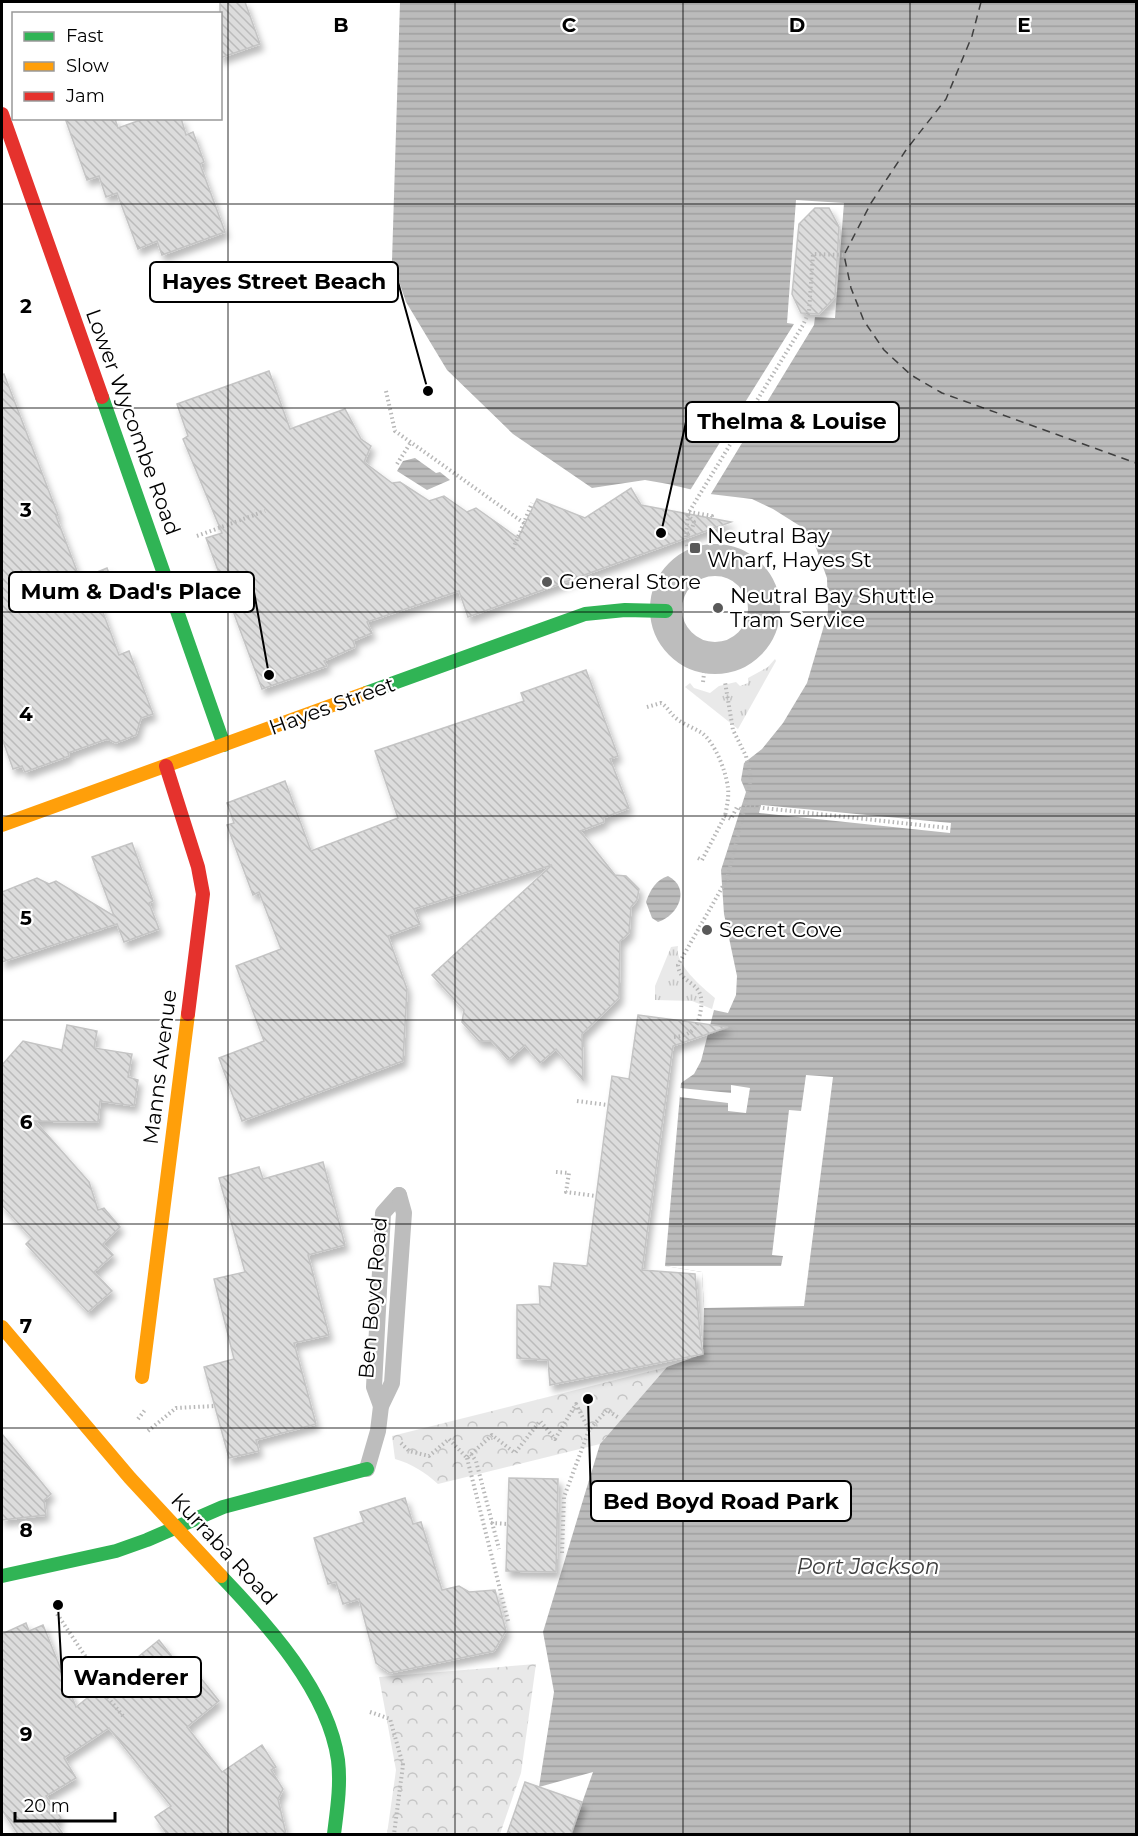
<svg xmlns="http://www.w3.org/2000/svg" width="1138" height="1836" viewBox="0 0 1138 1836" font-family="Montserrat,sans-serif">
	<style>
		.grass { fill: url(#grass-tufts) }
		.forest { fill: url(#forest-crowns) }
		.water { fill: url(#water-rules) }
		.pier { fill: #fff }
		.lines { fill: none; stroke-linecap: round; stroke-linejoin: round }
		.ferry { stroke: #3f3f3f; stroke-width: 1.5; stroke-dasharray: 8 6; stroke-linecap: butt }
		.building { fill: url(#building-back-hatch); stroke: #c4c4c4; stroke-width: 1.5; filter: url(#shadow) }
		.path { stroke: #b8b8b8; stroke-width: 4; stroke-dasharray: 1.5 3; stroke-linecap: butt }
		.lane { stroke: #bdbdbd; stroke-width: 16 }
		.street { stroke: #bdbdbd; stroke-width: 32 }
		.fast { stroke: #30b455; stroke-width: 14 }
		.slow { stroke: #ff9f0a; stroke-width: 14 }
		.jam { stroke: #e5322d; stroke-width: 14 }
		.grid { fill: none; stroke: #000; stroke-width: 1.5; stroke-opacity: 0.55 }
		.poi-dot { fill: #595959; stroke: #fff; stroke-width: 2 }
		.labels { text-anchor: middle; stroke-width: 4.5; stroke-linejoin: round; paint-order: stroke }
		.street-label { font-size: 21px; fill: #000; stroke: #fff }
		.poi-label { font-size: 21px; fill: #000; stroke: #fff; text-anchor: start }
		.water-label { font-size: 22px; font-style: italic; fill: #3f3f3f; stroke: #fff }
		.grid-label { font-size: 20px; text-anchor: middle; font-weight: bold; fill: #000; stroke: #fff; stroke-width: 4.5; stroke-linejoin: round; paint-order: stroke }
		.leader { fill: none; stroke: #000; stroke-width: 2 }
		.callout-dot { fill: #000; stroke: #fff; stroke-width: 2 }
		.callout { fill: #fff; stroke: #000; stroke-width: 2 }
		.callout-label { font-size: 22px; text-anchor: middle; font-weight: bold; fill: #000 }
	</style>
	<defs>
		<pattern id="grass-tufts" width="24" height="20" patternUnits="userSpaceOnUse" patternTransform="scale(1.5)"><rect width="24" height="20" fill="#e9e9e9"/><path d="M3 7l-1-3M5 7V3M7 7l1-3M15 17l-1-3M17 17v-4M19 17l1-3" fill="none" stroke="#c6c6c6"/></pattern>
		<pattern id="forest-crowns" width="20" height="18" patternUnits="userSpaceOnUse" patternTransform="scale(1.5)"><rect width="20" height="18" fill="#e9e9e9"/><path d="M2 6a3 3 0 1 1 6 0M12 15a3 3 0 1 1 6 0" fill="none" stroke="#c6c6c6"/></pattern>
		<pattern id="water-rules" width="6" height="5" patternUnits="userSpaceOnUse" patternTransform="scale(1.5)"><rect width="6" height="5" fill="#bbb"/><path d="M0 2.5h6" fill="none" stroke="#9f9f9f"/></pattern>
		<pattern id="building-back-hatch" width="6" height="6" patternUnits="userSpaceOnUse" patternTransform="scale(1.5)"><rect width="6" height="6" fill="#dcdcdc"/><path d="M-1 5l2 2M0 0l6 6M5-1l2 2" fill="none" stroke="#bbb"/></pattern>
		<filter id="shadow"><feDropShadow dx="3.5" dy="6" stdDeviation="3" flood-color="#0004"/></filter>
	</defs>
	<rect width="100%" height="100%" fill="#fff"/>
	<g class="grass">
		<polygon points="775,659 776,661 738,729 685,687 690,683 694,688 710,693 719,686 736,682 740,686 748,683 748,678 768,667"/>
		<path d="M678,946C674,964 702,987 715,998L712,1009L692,1001L655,1000V986L671,947Z"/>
	</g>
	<g class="forest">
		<path d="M667,1367L600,1444L438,1484C425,1472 412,1464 395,1459L392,1436Z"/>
		<polygon points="536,1664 521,1773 500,1834 387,1834 396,1770 379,1677"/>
	</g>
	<g class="water">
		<polygon points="400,2 1136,2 1136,1834 571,1834 593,1772 539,1787 554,1692 543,1632 600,1444 667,1367 703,1354 704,1308 702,1272 665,1266 681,1083 694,1074 701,1061 714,1010 728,1013 736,995 737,976 724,914 721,870 746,792 741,780 744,763 762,749 783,723 807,683 828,612 827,578 815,545 800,526 773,509 752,499 710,494 668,484 645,480 592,488 513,434 447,370 406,302 392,261"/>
		<polygon points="415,458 436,473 440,472 450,480 427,490 397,471 403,461"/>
		<path d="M668,876C691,888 679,915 658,922L652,918L646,902C650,890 656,880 668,876Z"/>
	</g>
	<g class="pier">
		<polygon points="796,200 844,203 835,318 815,317 814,325 709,497 689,492 794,324 787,323"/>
		<polygon points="761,805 951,823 950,833 759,813"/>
		<polygon points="806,1075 833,1077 804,1306 704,1308 702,1272 665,1266 781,1266 783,1256 772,1255 789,1110 801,1111"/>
		<polygon points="731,1085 750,1088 746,1113 728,1111 728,1103 680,1097 680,1088 731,1093"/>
	</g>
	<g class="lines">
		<polyline class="ferry" points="981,2 972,36 946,99 906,150 871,203 844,255 851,288 864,321 884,350 911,375 942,393 1136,463"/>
	</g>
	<g class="building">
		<polygon points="220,2 245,2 260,44 220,58"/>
		<polygon points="65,118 115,119 118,128 146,118 181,118 186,135 193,132 204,162 200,164 225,232 162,255 157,241 138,249 117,193 106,197 99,176 87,180"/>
		<polygon points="815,208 829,208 839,227 835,297 819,314 801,313 792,294 799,224"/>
		<polygon points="269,371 290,429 345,409 361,439 371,446 364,462 392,483 400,482 429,501 444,496 467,512 476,508 518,538 537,499 585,518 631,488 641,505 731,522 468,617 459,591 367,622 372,633 353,641 355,647 324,661 327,666 262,689 206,538 222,533 183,439 188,436 177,404"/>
		<polygon points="4,374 58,515 56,516 80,579 107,568 117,595 99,602 119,655 129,651 153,714 141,718 136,735 116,743 107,739 68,753 69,756 25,772 22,766 13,769 2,738 2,375"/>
		<polygon points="586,670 618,756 610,759 629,808 603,818 604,822 580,831 615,875 626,876 639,889 637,900 631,907 629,933 620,941 619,998 582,1034 583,1080 556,1049 540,1063 525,1045 508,1060 492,1041 479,1041 462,1022 464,1010 432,975 552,865 414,909 420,924 388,936 407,989 403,1061 242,1121 219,1058 264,1041 236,966 281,949 259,892 253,895 227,825 234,823 227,803 285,781 311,851 398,818 375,751 524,701 521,693"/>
		<polygon points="132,843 153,901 149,903 159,929 124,942 117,924 2,962 2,892 37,878 49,884 56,881 114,916 92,857"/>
		<polygon points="638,1015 728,1027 673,1046 642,1270 695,1274 700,1334 703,1354 550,1385 548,1360 517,1358 517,1305 540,1304 539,1286 551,1287 554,1263 587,1266 612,1076 629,1079"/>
		<polygon points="67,1025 97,1031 94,1048 132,1054 128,1077 138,1080 134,1106 100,1101 98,1122 35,1121 89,1182 98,1210 104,1208 120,1227 103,1244 113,1255 94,1272 112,1291 88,1312 26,1244 32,1238 2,1205 2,1065 23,1041 62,1050"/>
		<polygon points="323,1162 345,1245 308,1255 329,1335 294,1343 316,1424 256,1440 259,1451 229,1458 204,1367 234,1359 214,1279 245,1272 219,1178 259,1167 263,1179"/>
		<polygon points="2,1434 51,1494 44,1500 46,1515 2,1520"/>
		<polygon points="509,1478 558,1479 556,1572 506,1571"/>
		<polygon points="405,1498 413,1524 421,1522 442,1590 459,1586 469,1592 495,1590 506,1631 494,1651 390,1673 376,1663 359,1599 343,1604 336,1582 328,1584 314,1538 364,1522 360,1512"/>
		<polygon points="26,1623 29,1631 43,1625 76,1707 159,1640 185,1673 192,1667 219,1701 187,1727 222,1772 262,1745 276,1767 271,1770 283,1789 278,1799 286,1834 167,1834 155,1817 171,1806 109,1728 64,1758 76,1778 46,1796 61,1818 55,1822 63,1834 18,1834 2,1810 2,1634"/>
		<polygon points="525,1782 582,1802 571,1834 507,1834"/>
	</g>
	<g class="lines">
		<g class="path">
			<polyline points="386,391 395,431 524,523"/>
			<polyline points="397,464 411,442"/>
			<polyline points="689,512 712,516 712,519"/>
			<polyline points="686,534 688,515"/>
			<polyline points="197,536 265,511"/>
			<polyline points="687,546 686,535 691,532 694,522 688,515 689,512 803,325 809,312 813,254 844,255"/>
			<polyline points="513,549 532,503"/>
			<polyline points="703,682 706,657"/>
			<path d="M647,707L661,703C668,707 670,714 677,719C685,725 694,728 702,733C715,743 726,771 728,788C729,797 727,806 725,816"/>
			<polyline points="745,806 948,828"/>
			<polyline points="698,858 702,860 725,816 731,819 737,807 744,811"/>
			<path d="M674,1037C687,1036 696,1031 699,1018C710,978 680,988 678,965L727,879L744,811L751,778L746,756L733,730L725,682"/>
			<polyline points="577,1101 608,1105"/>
			<polyline points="556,1172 569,1173 566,1192 596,1196"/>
			<polyline points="138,1419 145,1410"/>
			<polyline points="148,1431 176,1408 215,1406"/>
			<polyline points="401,1443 409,1451 429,1456 449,1439 467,1458 492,1435 515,1453 540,1421 555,1439 576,1404 589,1430 607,1410 619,1418"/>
			<polyline points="471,1454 476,1461 499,1549"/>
			<polyline points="467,1458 508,1621"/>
			<polyline points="491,1523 508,1524"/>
			<polyline points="562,1553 564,1497 589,1430"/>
			<polyline points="57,1614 100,1678 95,1682 123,1716"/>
			<polyline points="370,1712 390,1719 403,1765 394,1834"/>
		</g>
		<g class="lane">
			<polyline points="381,1406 374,1387 383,1213 399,1195"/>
			<polyline points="367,1469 378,1431 381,1406 392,1383 404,1213 399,1195"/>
		</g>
		<circle class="street" cx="715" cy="609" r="49"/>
		<g class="fast">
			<polyline points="102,397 224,745"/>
			<polyline points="366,693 585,614 625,610 666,611"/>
			<polyline points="2,1576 116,1551 147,1540 223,1507 367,1469"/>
			<path d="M221,1576C268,1625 328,1691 338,1760C341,1785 337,1810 334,1834"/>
		</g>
		<g class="slow">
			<polyline points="2,825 366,693"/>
			<polyline points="2,1327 130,1478 221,1576"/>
			<polyline points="142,1377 188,1014"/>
		</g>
		<g class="jam">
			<polyline points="2,114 102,397"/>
			<polyline points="166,766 198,867 203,894 188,1014"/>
		</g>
	</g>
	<path class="grid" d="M228,2V1834M455,2V1834M683,2V1834M910,2V1834M2,204H1136M2,408H1136M2,612H1136M2,816H1136M2,1020H1136M2,1224H1136M2,1428H1136M2,1632H1136"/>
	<g class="poi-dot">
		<rect x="689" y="542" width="12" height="12" rx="3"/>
		<circle cx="547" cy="582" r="6"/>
		<circle cx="718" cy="608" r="6"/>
		<circle cx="707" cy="930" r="6"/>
	</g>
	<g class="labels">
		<g class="street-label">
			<text transform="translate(133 422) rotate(70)" y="7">Lower Wycombe Road</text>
			<text transform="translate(332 706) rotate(-20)" y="7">Hayes Street</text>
			<text transform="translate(160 1067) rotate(-83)" y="7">Manns Avenue</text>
			<text transform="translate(373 1298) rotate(-85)" y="7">Ben Boyd Road</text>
			<text transform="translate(224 1549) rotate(47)" y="7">Kurraba Road</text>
		</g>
		<g class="poi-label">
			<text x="707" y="543">Neutral Bay<tspan x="707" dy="24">Wharf, Hayes St</tspan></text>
			<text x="559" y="589">General Store</text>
			<text x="730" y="603">Neutral Bay Shuttle<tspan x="730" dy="24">Tram Service</tspan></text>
			<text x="719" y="937">Secret Cove</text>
		</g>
		<g class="water-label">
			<text x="868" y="1574">Port Jackson</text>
		</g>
	</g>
	<g class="grid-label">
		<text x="341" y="32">B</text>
		<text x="569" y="32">C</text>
		<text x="797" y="32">D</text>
		<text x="1024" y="32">E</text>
		<text x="26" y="313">2</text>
		<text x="26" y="517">3</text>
		<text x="26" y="721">4</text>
		<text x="26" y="925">5</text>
		<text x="26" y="1129">6</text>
		<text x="26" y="1333">7</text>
		<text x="26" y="1537">8</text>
		<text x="26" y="1741">9</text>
	</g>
	<path class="leader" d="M428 391L398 282M661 533L686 422M269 675L254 592M588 1399L591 1501M58 1605L62 1677"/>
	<g class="callout-dot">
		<circle cx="428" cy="391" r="6"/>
		<circle cx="661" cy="533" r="6"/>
		<circle cx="269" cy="675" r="6"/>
		<circle cx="588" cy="1399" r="6"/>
		<circle cx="58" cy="1605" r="6"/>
	</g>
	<g class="callout">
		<rect x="150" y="262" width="248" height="40" rx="6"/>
		<rect x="686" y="402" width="213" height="40" rx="6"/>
		<rect x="9" y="572" width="245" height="40" rx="6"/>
		<rect x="591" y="1481" width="260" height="40" rx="6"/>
		<rect x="62" y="1657" width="139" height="40" rx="6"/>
	</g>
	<g class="callout-label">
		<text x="274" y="289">Hayes Street Beach</text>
		<text x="792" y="429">Thelma &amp; Louise</text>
		<text x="131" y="599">Mum &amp; Dad's Place</text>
		<text x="721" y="1509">Bed Boyd Road Park</text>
		<text x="131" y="1685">Wanderer</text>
	</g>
	<rect width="1138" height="1836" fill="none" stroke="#000000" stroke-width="6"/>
	<rect x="12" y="12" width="210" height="108" fill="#ffffff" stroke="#999999" stroke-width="1.5"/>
	<rect x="24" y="32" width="30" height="9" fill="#30b455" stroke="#999999" stroke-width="1.5"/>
	<text x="66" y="42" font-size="18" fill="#000000">Fast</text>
	<rect x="24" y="62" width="30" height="9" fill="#ff9f0a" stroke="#999999" stroke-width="1.5"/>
	<text x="66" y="72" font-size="18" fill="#000000">Slow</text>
	<rect x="24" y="92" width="30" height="9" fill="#e5322d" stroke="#999999" stroke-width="1.5"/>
	<text x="66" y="102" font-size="18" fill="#000000">Jam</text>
	<path d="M15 1812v9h100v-9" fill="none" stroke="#000000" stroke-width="3"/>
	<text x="24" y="1812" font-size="18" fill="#000000" stroke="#ffffff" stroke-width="4.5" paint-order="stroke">20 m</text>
</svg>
